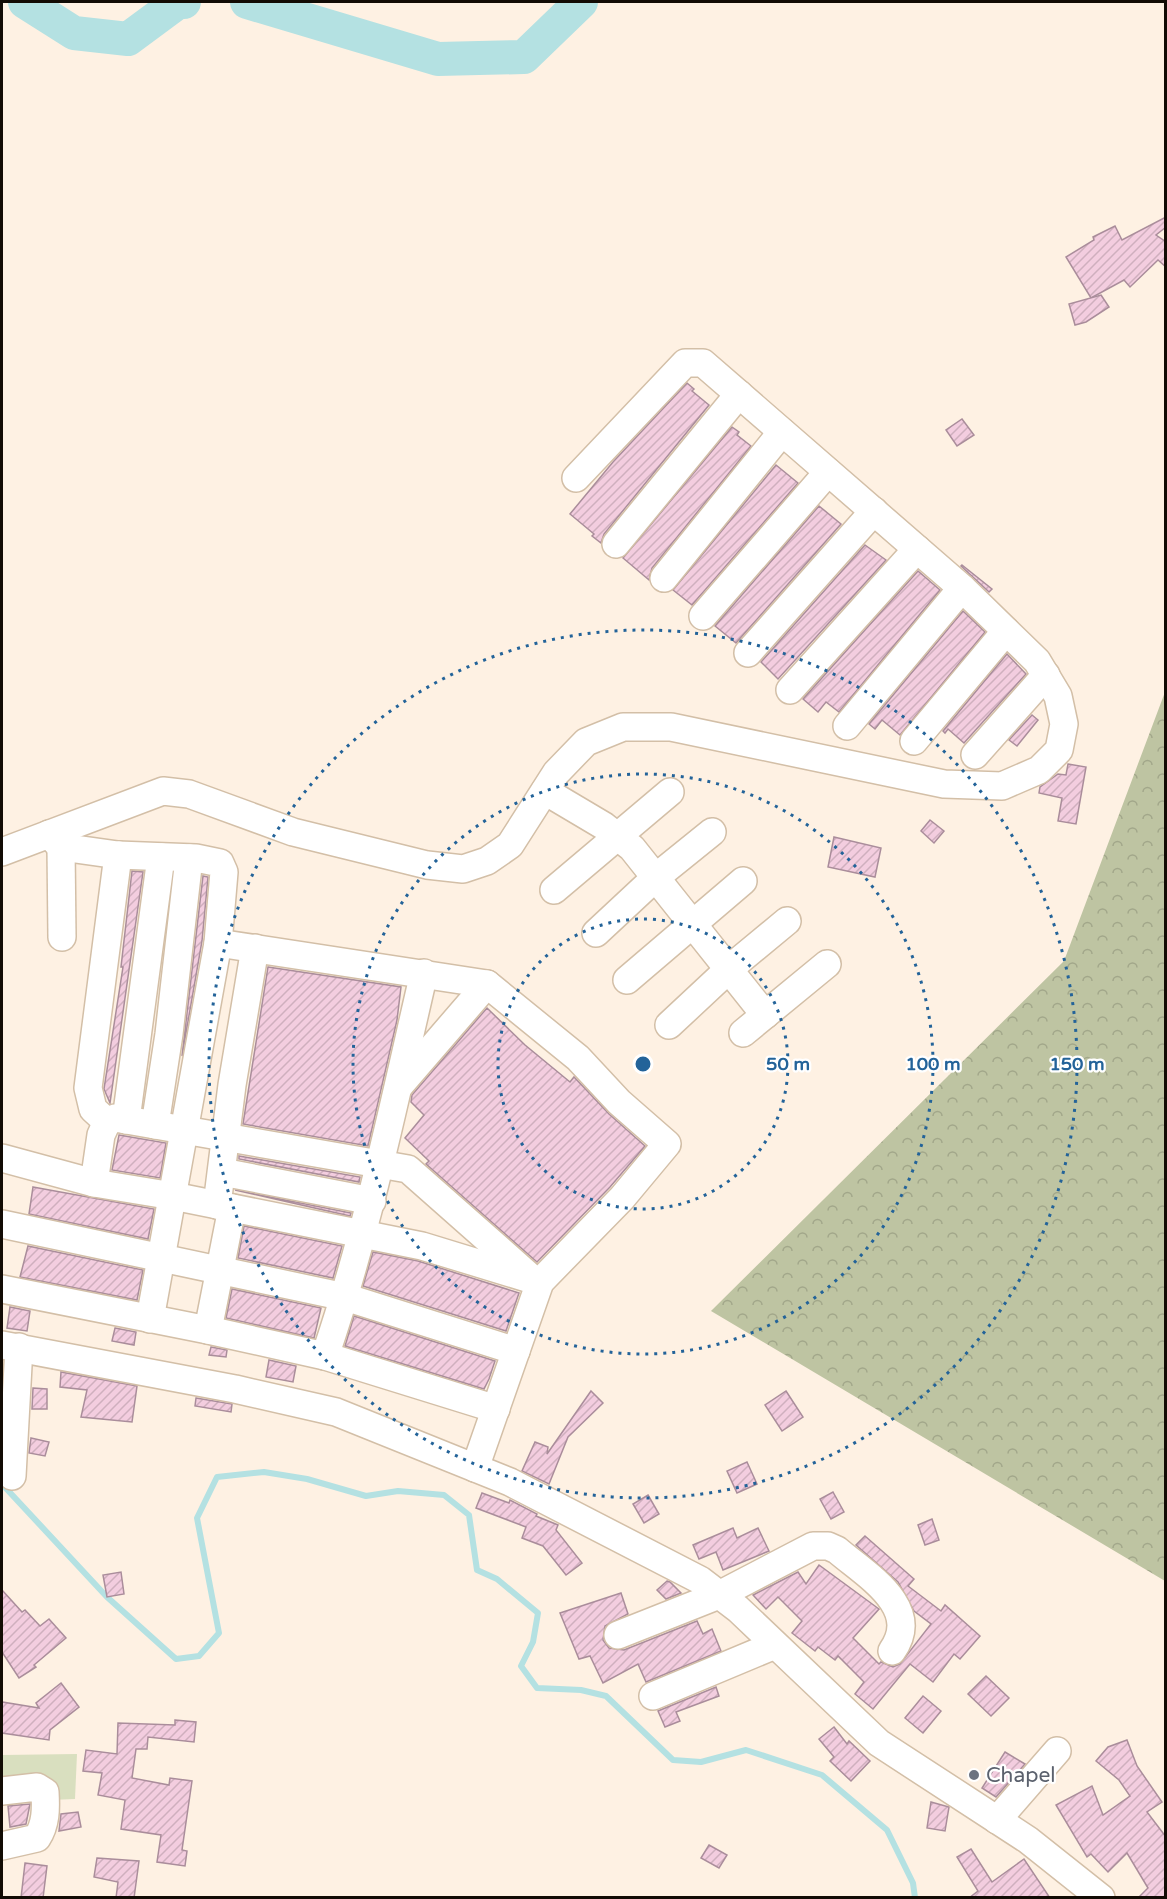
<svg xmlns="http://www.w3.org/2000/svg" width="1167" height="1899" viewBox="0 0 1167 1899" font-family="'Varela Round',sans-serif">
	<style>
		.forest { fill: url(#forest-crowns) }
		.pitch { fill: #d9dfbf }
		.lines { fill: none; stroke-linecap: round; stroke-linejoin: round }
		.stream { stroke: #b4e1e2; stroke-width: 6 }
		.river { stroke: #b4e1e2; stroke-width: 34 }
		.building { fill: url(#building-hatch); stroke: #aa8d9b; stroke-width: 1.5 }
		.minor-casing { stroke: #d3bfa7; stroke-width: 30 }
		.minor { stroke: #fff; stroke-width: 27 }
		.ring { fill: none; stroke: #236399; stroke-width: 3; stroke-dasharray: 3 6 }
		.worship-dot { fill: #6b7280; stroke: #fff; stroke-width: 2 }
		.labels { text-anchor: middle; stroke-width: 4.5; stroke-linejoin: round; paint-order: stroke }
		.worship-label { font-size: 21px; fill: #5b616d; stroke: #fff; text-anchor: start }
		.centre { fill: #236399; stroke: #fff; stroke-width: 3 }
		.ring-label { font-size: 18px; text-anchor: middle; font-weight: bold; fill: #236399; stroke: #fff; stroke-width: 4.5; stroke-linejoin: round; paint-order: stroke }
	</style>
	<defs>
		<pattern id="forest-crowns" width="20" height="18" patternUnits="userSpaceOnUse" patternTransform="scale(1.5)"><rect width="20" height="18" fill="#bec4a2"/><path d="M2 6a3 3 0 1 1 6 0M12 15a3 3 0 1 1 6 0" fill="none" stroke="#a2a78a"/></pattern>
		<pattern id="building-hatch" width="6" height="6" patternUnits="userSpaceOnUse" patternTransform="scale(1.5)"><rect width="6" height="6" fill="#f3cddf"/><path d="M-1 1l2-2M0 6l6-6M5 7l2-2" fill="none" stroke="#cfafbe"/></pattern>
	</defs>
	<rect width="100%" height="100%" fill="#fef1e3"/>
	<polygon class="forest" points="1165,692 1166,1581 1165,1581 711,1311 1064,961"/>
	<polygon class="pitch" points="77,1754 75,1799 2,1802 2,1755"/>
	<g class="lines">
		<polyline class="stream" points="2,1484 107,1597 176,1659 199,1656 219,1633 197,1518 217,1477 264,1472 307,1479 366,1496 398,1491 444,1495 469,1515 477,1570 497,1579 538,1613 533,1642 521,1666 537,1688 581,1690 606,1696 673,1760 701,1762 746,1750 822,1775 887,1830 913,1883 915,1898"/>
		<g class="river">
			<polyline points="25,2 74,33 128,39 178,2 184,2"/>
			<polyline points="247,2 438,59 524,57 581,2"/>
		</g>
	</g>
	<g class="building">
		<polygon points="1166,217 1166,227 1156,235 1166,242 1166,267 1158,260 1130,287 1124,280 1091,298 1066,257 1094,240 1093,237 1115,226 1122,240"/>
		<polygon points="1101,295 1109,307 1086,322 1075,325 1069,304"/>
		<polygon points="687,383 694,389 692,391 709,405 604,534 601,543 592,536 594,534 570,514 613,462"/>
		<polygon points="962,419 974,435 957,446 946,430"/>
		<polygon points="732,427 739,432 737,435 751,446 652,568 649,580 623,558"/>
		<polygon points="776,465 798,483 692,605 673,590"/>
		<polygon points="819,506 841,524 736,643 715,626"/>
		<polygon points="865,545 886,560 778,679 761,662"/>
		<polygon points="962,565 992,589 989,592 961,566"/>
		<polygon points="918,571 940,590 839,712 826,702 818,712 803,699"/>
		<polygon points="963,611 985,632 900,735 882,720 875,729 869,724"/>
		<polygon points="1007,654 1026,674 964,743 948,729 945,733 943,731"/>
		<polygon points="1032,715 1038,720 1017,746 1009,740"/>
		<polygon points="1068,764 1086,767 1076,824 1058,821 1062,798 1039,793 1040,787 1058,774 1066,775"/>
		<polygon points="930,820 944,831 934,843 921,831"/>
		<polygon points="834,837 881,848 875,877 828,867"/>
		<polygon points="132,871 143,872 110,1103 104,1089 123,967 121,967"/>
		<polygon points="203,876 208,877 202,941 182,1056"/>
		<polygon points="268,967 401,987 397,1020 368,1146 243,1124"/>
		<polygon points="487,1008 525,1045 570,1082 574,1077 609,1114 645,1146 610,1187 537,1262 426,1164 429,1161 405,1138 424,1115 411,1102 412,1095"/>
		<polygon points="119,1135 166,1143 160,1178 112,1170"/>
		<polygon points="239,1156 360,1177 359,1182 239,1159"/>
		<polygon points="33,1187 154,1209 148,1239 29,1214"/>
		<polygon points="235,1190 351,1213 350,1216"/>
		<polygon points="244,1226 342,1246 333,1278 238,1258"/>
		<polygon points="28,1246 143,1270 137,1300 20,1277"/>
		<polygon points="373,1252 418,1261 519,1293 506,1331 363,1286"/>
		<polygon points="232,1289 321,1308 314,1338 226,1318"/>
		<polygon points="10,1307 30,1311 27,1331 7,1328"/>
		<polygon points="354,1316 495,1361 489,1379 484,1389 345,1346"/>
		<polygon points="115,1328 136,1332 134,1345 112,1341"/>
		<polygon points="211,1347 227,1350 226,1357 209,1355"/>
		<polygon points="269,1360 296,1366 293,1382 266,1377"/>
		<polygon points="61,1372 137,1386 132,1422 81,1417 87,1390 60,1387"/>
		<polygon points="33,1388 47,1389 47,1409 32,1409"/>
		<polygon points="591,1391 603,1403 568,1437 549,1484 522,1471 535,1442 548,1447 547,1454"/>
		<polygon points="786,1391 803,1417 782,1431 765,1405"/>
		<polygon points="196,1398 232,1404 231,1412 195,1406"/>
		<polygon points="31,1438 49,1442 45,1456 29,1453"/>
		<polygon points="747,1462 757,1484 737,1493 727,1471"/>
		<polygon points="833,1492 844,1512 831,1519 820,1499"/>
		<polygon points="482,1493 509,1503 510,1500 537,1514 536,1516 558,1525 556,1530 582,1563 566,1575 543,1546 522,1538 526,1527 476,1508"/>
		<polygon points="648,1495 659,1514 644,1523 633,1504"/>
		<polygon points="932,1519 939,1540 925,1545 918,1525"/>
		<polygon points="733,1528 737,1538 758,1528 769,1551 723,1570 716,1552 699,1559 693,1545"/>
		<polygon points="865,1536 914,1579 908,1586 941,1611 945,1605 980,1636 960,1659 954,1654 933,1682 910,1664 873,1709 855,1694 864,1682 838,1656 835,1660 818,1647 815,1651 792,1633 802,1621 778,1597 766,1609 753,1595 798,1572 806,1584 819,1565 879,1609 853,1638 879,1664 881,1662 893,1667 900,1664 931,1624 914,1611 898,1582 856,1545"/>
		<polygon points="121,1572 124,1594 107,1597 103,1575"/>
		<polygon points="667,1581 670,1582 681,1593 666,1599 657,1590"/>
		<polygon points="2,1590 22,1612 25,1610 40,1626 49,1619 66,1638 34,1665 36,1667 19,1678 2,1652"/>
		<polygon points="621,1593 628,1614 605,1626 603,1640 609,1648 624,1650 697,1621 703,1634 712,1629 721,1651 646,1682 638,1664 603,1683 590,1656 579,1659 560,1613"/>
		<polygon points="986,1676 1009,1698 991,1716 968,1694"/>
		<polygon points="61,1683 79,1707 50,1730 49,1740 2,1733 2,1702 39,1708 36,1703"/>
		<polygon points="716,1687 719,1696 676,1712 680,1721 665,1727 658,1711"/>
		<polygon points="923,1696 941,1711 923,1733 905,1718"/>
		<polygon points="175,1720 196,1722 194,1742 148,1737 147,1749 136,1749 132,1778 169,1785 170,1778 192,1781 182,1850 187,1851 185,1866 157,1862 161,1835 121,1829 125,1800 98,1795 102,1773 83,1771 86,1750 117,1754 118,1723 175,1725"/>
		<polygon points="834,1727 847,1744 849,1741 870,1761 851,1781 830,1761 834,1757 819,1739"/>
		<polygon points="1127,1740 1137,1766 1162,1802 1147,1812 1166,1837 1166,1898 1138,1898 1148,1888 1127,1853 1108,1872 1091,1854 1087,1857 1056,1805 1092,1786 1103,1815 1130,1796 1119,1780 1096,1761 1108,1747"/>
		<polygon points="1005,1752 1025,1764 996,1797 982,1788"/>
		<polygon points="931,1802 949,1807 945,1831 927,1828"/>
		<polygon points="30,1804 26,1824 10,1827 8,1806"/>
		<polygon points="78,1812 81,1827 59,1831 61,1814"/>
		<polygon points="709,1845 727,1855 719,1868 701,1858"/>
		<polygon points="971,1849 992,1882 1024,1859 1050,1898 969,1898 978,1891 957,1857"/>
		<polygon points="97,1858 139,1861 134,1898 116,1898 118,1882 94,1877"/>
		<polygon points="25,1863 47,1866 43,1898 21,1898"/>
	</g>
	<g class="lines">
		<defs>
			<g id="minor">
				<polyline points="616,544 739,394"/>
				<polyline points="664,578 782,432"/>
				<polyline points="703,616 828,472"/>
				<polyline points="748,653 874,511"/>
				<polyline points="790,690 917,549"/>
				<polyline points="847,726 962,588"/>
				<polyline points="914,741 1006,631"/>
				<polyline points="975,755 1046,675"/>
				<polyline points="545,791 604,826 632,848 765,1015"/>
				<polyline points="49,834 61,847 118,855 196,858 220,863 224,872 218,943 150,1319"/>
				<polyline points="61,847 62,937"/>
				<polyline points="2,852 163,791 189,794 293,832 427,865 463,869 487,861 510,845 556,773 586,742 623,727 671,727 944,784 1002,786 1039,770 1059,750 1064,724 1058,696 1037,661 962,588 703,363 685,363 576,478"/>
				<polyline points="554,890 670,792"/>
				<polyline points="596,933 655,878 712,832"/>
				<polyline points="218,943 487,984 578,1058 619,1102 667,1144 622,1198 540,1282 475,1468"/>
				<polyline points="627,980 743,881"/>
				<polyline points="669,1025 729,969 787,921"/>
				<polyline points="743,1033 827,964"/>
				<polyline points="400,1085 487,984"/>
				<polyline points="126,1120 161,857"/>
				<polyline points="107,1122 93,1109 88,1088 118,855"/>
				<polyline points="155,1125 169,1034 189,858"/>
				<polyline points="2,1158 94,1183 173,1196 422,1246 540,1282"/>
				<polyline points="222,1172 372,1201"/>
				<polyline points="94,1183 101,1135 107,1122 115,1118 408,1169 528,1275"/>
				<polyline points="217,1205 232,1085 255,948"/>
				<polyline points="232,1208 208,1330 325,1356 496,1409"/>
				<polyline points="2,1224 345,1297 516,1351"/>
				<polyline points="2,1289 208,1330"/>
				<polyline points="2,1345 235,1389 336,1412 510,1482 700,1580 738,1609 879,1743 1028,1840 1101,1898"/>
				<path d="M325,1356C368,1230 394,1102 424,973"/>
				<polyline points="12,1476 19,1347"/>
				<path d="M618,1635L719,1595L813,1546H828L837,1550C866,1575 923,1607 892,1651"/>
				<polyline points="653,1696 775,1645"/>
				<path d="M2,1791L37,1787L45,1792C46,1809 46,1824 37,1838L2,1846"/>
				<polyline points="997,1820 1057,1751"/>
			</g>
		</defs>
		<use href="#minor" class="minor-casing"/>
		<use href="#minor" class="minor"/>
	</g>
	<g class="ring">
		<circle cx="643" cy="1064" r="145"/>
		<circle cx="643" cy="1064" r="290"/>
		<circle cx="643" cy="1064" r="434"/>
	</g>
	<circle class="worship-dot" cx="974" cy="1775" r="6"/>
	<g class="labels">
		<g class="worship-label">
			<text x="986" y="1782">Chapel</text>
		</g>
	</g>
	<circle cx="643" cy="1064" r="9" class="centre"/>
	<g class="ring-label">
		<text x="788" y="1070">50 m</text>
		<text x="933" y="1070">100 m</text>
		<text x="1077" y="1070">150 m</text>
	</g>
	<rect width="1167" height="1899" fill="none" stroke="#120b04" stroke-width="6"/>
</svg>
